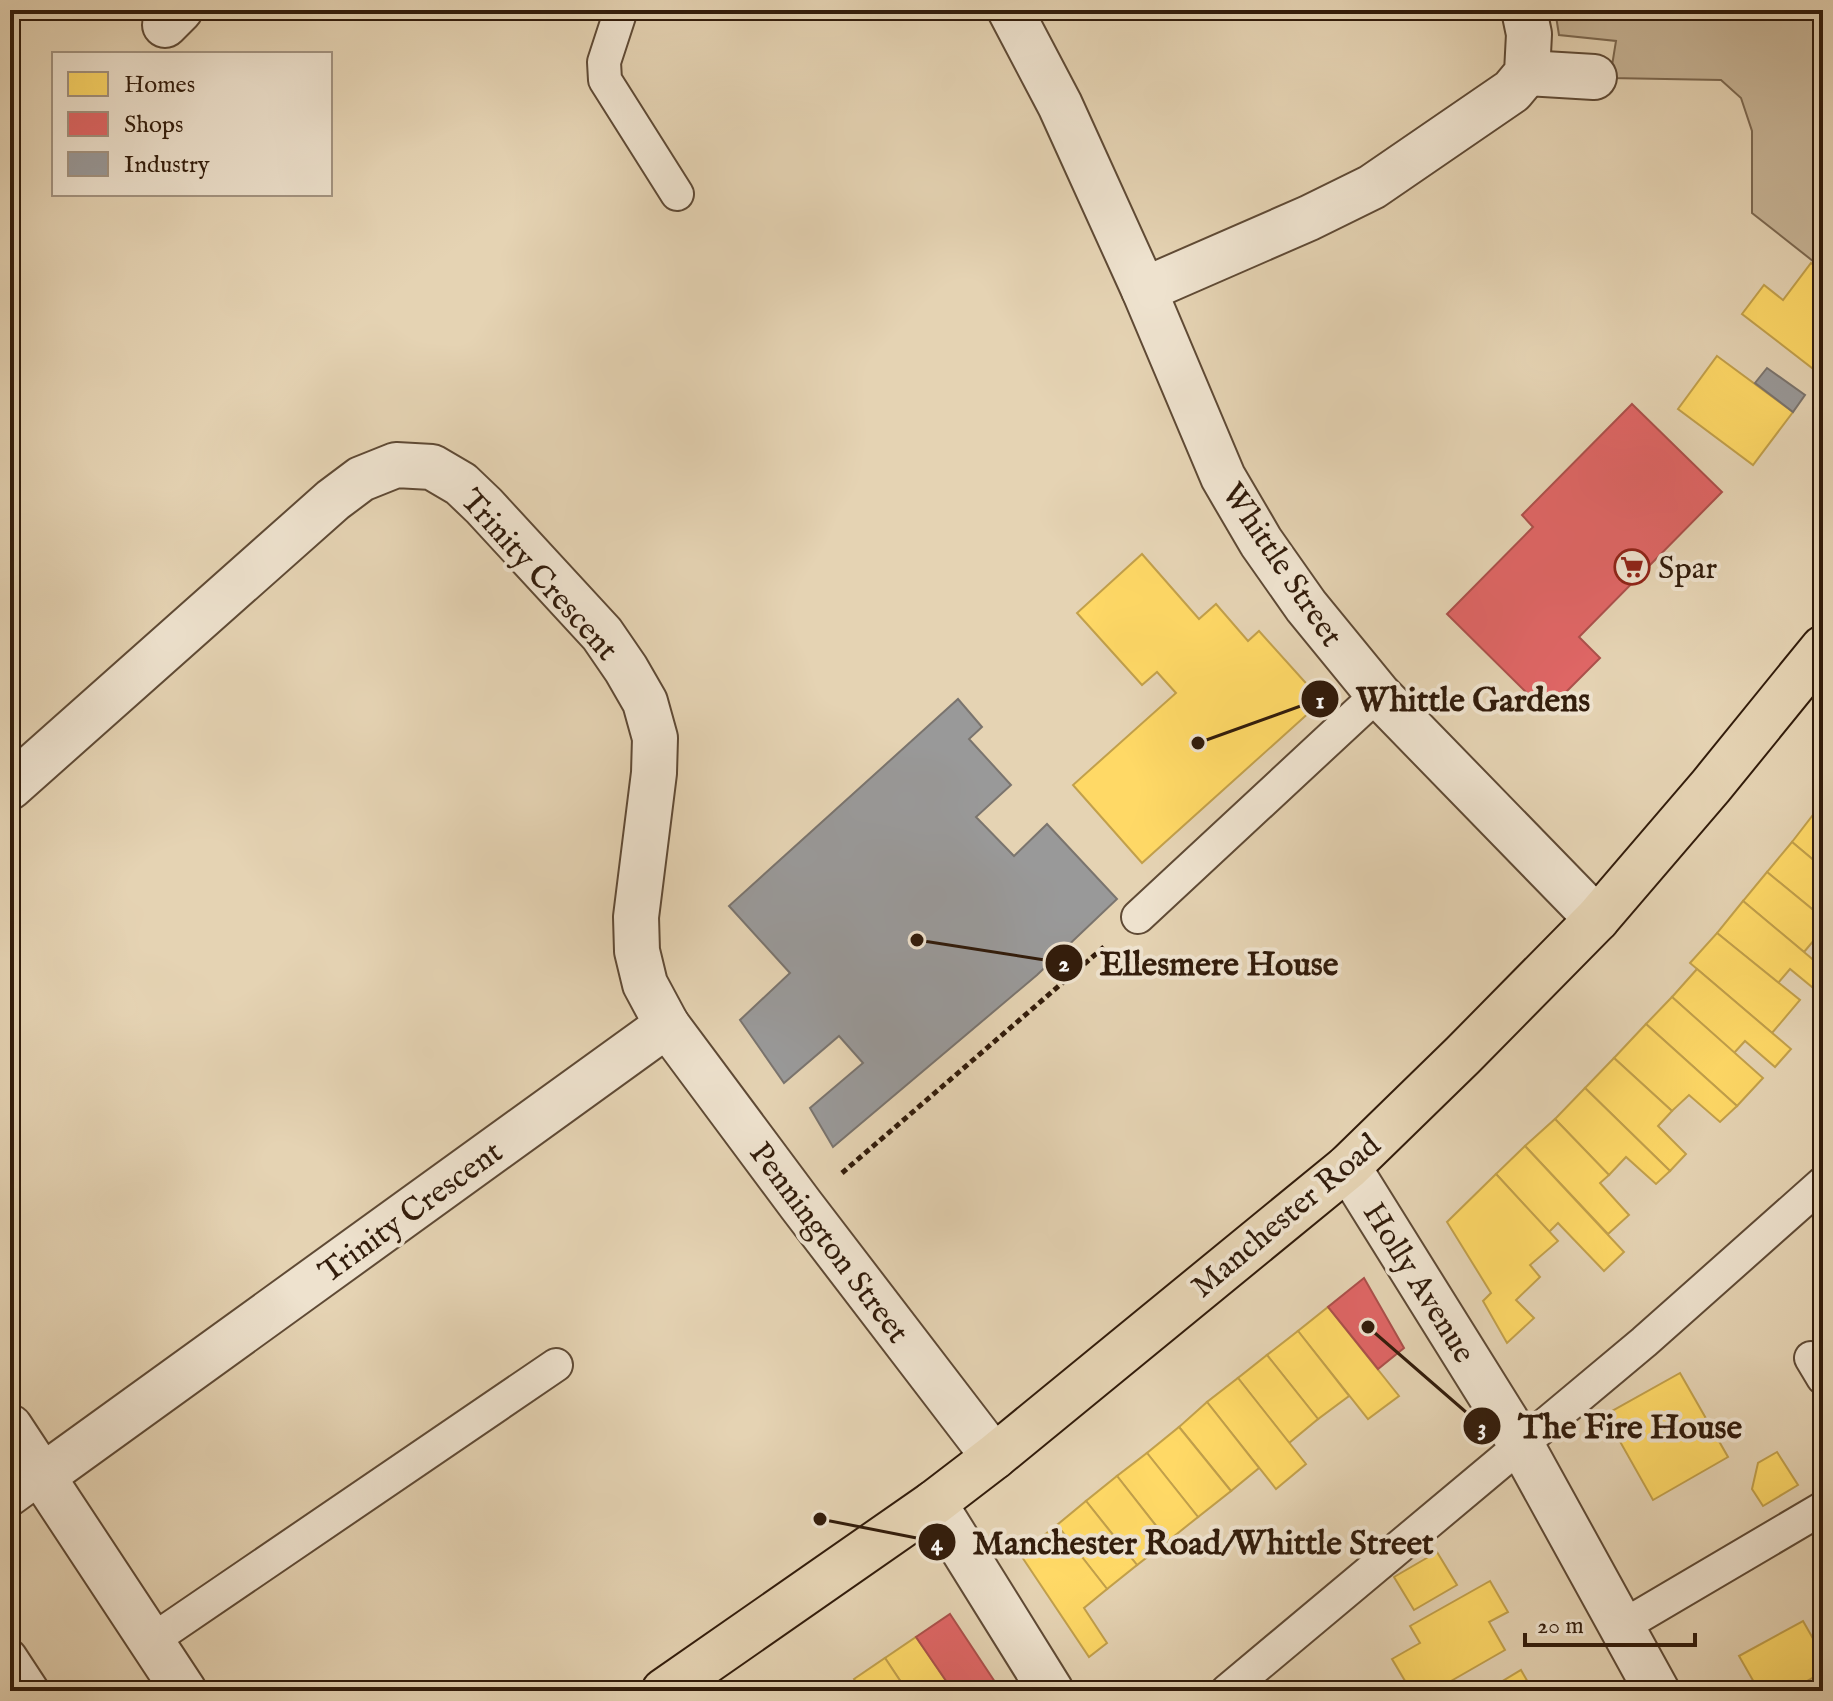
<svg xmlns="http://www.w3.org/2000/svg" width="1833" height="1701" viewBox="0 0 1833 1701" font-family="'IM FELL English',serif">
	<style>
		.green { fill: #c7b496; stroke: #7c6850; stroke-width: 2 }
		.homes { fill: #ffd966; stroke: #c2a04b; stroke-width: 2 }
		.shops { fill: #e06666; stroke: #ac504b; stroke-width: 2 }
		.industry { fill: #999; stroke: #7a746e; stroke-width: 2 }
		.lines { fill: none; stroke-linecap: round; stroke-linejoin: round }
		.lane-casing { stroke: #5f4a35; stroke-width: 36 }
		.street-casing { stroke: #5f4a35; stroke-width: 48 }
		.primary-casing { stroke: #321c0b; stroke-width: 48 }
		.path { stroke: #321c0b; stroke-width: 5; stroke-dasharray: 6 4; stroke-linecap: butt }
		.lane { stroke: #eee2ce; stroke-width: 32 }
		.street { stroke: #eee2ce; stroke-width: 44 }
		.primary { stroke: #e5d3b3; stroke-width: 44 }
		.labels { text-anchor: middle; stroke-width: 8; stroke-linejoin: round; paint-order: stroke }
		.street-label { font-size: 32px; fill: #321c0b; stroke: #eee2ce }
		.poi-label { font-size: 32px; fill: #321c0b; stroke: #eee2ce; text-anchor: start }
		.leader { fill: none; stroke: #321c0b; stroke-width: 3 }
		.callout-dot { fill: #321c0b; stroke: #eee2ce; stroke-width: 3 }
		.mark-label { font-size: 24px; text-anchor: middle; font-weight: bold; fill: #fff }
		.callout-label { font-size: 34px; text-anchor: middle; font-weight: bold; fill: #321c0b; stroke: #eee2ce; stroke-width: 8; stroke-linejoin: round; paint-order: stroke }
	</style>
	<rect width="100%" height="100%" fill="#e5d3b3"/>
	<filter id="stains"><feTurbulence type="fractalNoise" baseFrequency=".0025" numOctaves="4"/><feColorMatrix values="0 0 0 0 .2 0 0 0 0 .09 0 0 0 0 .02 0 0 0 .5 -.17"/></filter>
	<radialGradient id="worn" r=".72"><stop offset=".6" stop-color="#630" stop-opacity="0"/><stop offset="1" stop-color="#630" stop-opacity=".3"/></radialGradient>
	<polygon class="green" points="1555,10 1823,10 1823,269 1752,213 1752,131 1741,98 1721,80 1610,78 1616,41 1559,35"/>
	<g class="homes">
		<polygon points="1811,263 1823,273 1823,372 1821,375 1742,314 1764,285 1783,300"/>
		<polygon points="1717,356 1793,412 1753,465 1678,409"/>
		<polygon points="1142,554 1199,619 1216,604 1248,641 1259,631 1322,701 1142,863 1073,785 1176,693 1157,672 1142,685 1077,613"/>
		<polygon points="1816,811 1823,817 1823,868 1792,842"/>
		<polygon points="1792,842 1823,868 1823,918 1767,872"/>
		<polygon points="1767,872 1823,918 1823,946 1815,939 1804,952 1743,901"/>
		<polygon points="1743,901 1823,968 1823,973 1812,987 1790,969 1778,983 1717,933"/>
		<polygon points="1717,933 1800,1000 1772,1033 1690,963"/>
		<polygon points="1697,969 1791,1049 1775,1067 1745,1041 1734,1053 1672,997"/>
		<polygon points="1672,997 1763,1078 1737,1106 1646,1024"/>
		<polygon points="1646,1024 1737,1106 1720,1122 1689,1095 1672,1111 1614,1058"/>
		<polygon points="1614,1058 1672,1111 1658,1126 1686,1154 1670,1171 1585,1088"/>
		<polygon points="1585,1088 1670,1171 1656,1184 1626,1157 1609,1175 1555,1119"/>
		<polygon points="1555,1119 1609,1175 1600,1183 1629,1215 1608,1234 1525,1146"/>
		<polygon points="1525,1146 1624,1252 1604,1271 1558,1223 1549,1232 1496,1174"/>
		<polygon points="1496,1174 1558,1241 1530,1265 1540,1277 1516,1300 1534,1318 1507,1343 1483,1301 1491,1293 1447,1222"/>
		<polygon points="1328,1307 1399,1396 1368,1419 1298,1331"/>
		<polygon points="1298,1331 1349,1396 1318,1419 1267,1355"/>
		<polygon points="1267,1355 1318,1419 1289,1443 1238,1378"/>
		<polygon points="1680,1373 1728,1457 1653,1500 1605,1415"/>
		<polygon points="1238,1378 1306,1464 1276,1489 1207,1402"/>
		<polygon points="1207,1402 1259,1468 1231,1491 1179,1427"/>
		<polygon points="1179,1427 1231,1491 1198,1517 1147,1453"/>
		<polygon points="1777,1452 1798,1485 1763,1506 1752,1489 1758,1463"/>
		<polygon points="1147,1453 1198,1517 1168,1541 1117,1476"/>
		<polygon points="1117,1476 1168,1541 1137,1565 1086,1501"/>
		<polygon points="1086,1501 1137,1565 1107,1589 1057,1525"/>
		<polygon points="1057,1525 1107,1589 1084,1608 1107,1643 1089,1657 1020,1554"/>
		<polygon points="1437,1552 1457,1585 1414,1610 1394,1577"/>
		<polygon points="1490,1581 1508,1612 1489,1622 1505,1650 1444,1685 1442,1682 1427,1691 1411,1691 1392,1659 1420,1643 1410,1626"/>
		<polygon points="1803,1621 1823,1656 1823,1672 1789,1691 1759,1691 1739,1656"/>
		<polygon points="916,1637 953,1691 907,1691 885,1658"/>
		<polygon points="885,1658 907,1691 861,1691 854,1679"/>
		<polygon points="1521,1670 1533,1691 1486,1691"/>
	</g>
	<g class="shops">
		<polygon points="1632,404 1722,492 1579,637 1600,658 1546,712 1447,614 1533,527 1522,515"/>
		<polygon points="1364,1278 1404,1348 1378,1369 1328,1307"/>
		<polygon points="950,1614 1001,1691 953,1691 916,1637"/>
	</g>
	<g class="industry">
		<polygon points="1767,368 1805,395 1793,412 1755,383"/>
		<polygon points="958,699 982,727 969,739 1011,785 976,817 1014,856 1047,824 1117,899 1037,975 833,1147 810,1108 863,1063 839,1036 784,1083 740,1020 790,973 729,906"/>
	</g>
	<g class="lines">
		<defs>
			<g id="lane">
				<polyline points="621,10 604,62 605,80 677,194"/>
				<polyline points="1138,917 1378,694"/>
				<polyline points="1811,1358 1823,1378"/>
				<polyline points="10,1500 43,1476"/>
				<polyline points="1621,1627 1823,1508"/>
				<polyline points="151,1641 556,1365"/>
				<polyline points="10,1656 33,1691"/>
				<polyline points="1227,1691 1644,1342 1823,1183"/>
			</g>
			<g id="street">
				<polyline points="1010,10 1060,105 1144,290 1223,477 1261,542 1306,606 1378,694 1597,919"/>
				<polyline points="165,25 180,10"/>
				<polyline points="1527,73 1594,77"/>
				<polyline points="1144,290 1309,218 1372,187 1512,91 1527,73 1529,34 1524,10"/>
				<polyline points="10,787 333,500 361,479 396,465 432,467 461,484 484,506 602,634 626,669 645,702 655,738 654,773 636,917 637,951 645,984 667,1025 43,1476"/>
				<polyline points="667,1025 801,1205 994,1457"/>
				<polyline points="1348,1167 1522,1446 1657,1691"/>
				<polyline points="10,1427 184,1691"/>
				<polyline points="934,1503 1051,1691"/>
			</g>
			<polyline id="primary" points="664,1691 934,1503 994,1457 1348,1167 1463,1055 1597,919 1711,786 1823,648"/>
		</defs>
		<use href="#lane" class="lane-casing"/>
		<use href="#street" class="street-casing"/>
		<use href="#primary" class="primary-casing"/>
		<polyline class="path" points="842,1173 1104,947"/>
		<use href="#lane" class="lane"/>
		<use href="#street" class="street"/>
		<use href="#primary" class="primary"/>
	</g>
	<defs>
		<symbol id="supermarket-ring" viewBox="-11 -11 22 22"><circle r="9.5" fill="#eee2ce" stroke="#8f2418" stroke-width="1.5"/><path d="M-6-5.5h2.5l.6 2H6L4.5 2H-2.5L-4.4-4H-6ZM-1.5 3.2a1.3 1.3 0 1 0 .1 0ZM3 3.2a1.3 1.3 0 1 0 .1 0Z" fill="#8f2418"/></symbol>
	</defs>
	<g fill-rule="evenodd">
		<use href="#supermarket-ring" x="1612" y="547" width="40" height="40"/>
	</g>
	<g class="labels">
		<g class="street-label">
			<text transform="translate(1283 564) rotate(56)" y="11">Whittle Street</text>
			<text transform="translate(540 574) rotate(48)" y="11">Trinity Crescent</text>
			<text transform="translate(410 1211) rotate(-36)" y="11">Trinity Crescent</text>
			<text transform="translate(1285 1215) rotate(-40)" y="11">Manchester Road</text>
			<text transform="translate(830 1242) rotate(53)" y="11">Pennington Street</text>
			<text transform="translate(1420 1282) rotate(58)" y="11">Holly Avenue</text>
		</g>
		<g class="poi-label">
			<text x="1658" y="578">Spar</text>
		</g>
	</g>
	<path class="leader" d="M1198 743L1320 699M917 940L1064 963M1368 1327L1482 1426M820 1519L937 1542"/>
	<g class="callout-dot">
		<circle cx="1198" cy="743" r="8"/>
		<circle cx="917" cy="940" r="8"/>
		<circle cx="1368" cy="1327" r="8"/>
		<circle cx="820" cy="1519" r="8"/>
		<circle cx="1320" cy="699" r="20"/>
		<circle cx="1064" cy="963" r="20"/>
		<circle cx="1482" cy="1426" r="20"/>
		<circle cx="937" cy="1542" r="20"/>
	</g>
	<g class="mark-label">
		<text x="1320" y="708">1</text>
		<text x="1064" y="971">2</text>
		<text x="1482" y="1435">3</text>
		<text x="937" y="1550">4</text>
	</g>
	<g class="callout-label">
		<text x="1473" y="711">Whittle Gardens</text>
		<text x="1219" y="975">Ellesmere House</text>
		<text x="1630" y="1438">The Fire House</text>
		<text x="1203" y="1554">Manchester Road/Whittle Street</text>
	</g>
	<rect width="1833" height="1701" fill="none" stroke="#e5d3b3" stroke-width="40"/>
	<rect x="12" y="12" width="1809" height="1677" fill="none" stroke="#321c0b" stroke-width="4"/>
	<rect x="20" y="20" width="1793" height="1661" fill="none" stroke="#321c0b" stroke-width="2"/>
	<rect x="52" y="52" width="280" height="144" fill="#eee2ce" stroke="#a39380" stroke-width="2"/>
	<rect x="68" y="72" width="40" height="24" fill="#ffd966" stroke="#a39380" stroke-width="2"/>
	<text x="124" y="92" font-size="24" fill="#321c0b">Homes</text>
	<rect x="68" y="112" width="40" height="24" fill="#e06666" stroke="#a39380" stroke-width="2"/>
	<text x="124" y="132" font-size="24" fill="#321c0b">Shops</text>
	<rect x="68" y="152" width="40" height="24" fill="#999999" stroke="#a39380" stroke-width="2"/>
	<text x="124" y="172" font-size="24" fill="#321c0b">Industry</text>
	<path d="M1525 1633v12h170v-12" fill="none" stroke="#321c0b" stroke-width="4"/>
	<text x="1537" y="1633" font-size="24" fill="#321c0b" stroke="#eee2ce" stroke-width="6" paint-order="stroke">20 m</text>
	<rect width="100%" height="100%" filter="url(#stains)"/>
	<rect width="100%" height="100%" fill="url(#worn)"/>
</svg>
